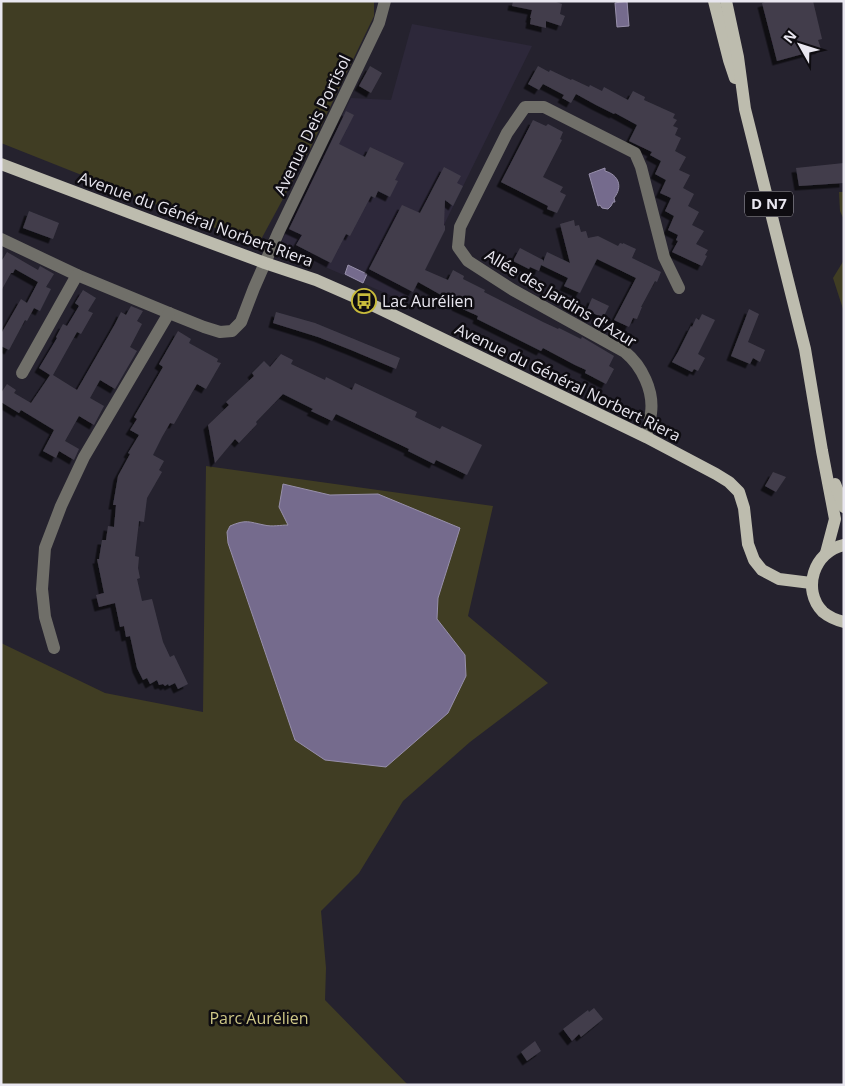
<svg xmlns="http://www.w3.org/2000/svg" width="845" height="1086" viewBox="0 0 845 1086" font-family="'Open Sans',sans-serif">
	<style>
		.built { fill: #2d283a }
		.green { fill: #403d23 }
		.water { fill: #756b8d; stroke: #9890ab }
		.building { fill: #423e4b; filter: url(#shadow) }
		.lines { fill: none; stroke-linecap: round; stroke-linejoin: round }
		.minor { stroke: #706f69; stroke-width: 12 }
		.major { stroke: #bdbcae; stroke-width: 12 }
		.labels { text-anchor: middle; stroke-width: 5; stroke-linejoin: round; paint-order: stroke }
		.shield { fill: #0e0c11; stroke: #a7a5ad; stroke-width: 1 }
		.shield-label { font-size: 15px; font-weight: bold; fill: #e9e7f0 }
		.street-label { font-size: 16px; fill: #e9e7f0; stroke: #0e0c11 }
		.poi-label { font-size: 16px; fill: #e9e7f0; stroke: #0e0c11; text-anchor: start }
		.park-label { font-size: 16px; fill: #cec787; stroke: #0e0c11 }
	</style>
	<defs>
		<filter id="shadow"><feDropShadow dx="-4.5" dy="4.5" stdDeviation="0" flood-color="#0009"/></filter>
	</defs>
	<rect width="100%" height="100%" fill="#25222e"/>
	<polygon class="built" points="412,24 532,46 406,302 279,247 351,98 391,100"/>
	<g class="green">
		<polygon points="1,1 374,1 374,16 311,147 258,245 1,143"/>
		<polygon points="839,192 844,192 844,220 840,211"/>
		<polygon points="844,260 844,312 833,278"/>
		<polygon points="206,466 493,506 468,616 548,683 470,742 403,801 359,873 321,911 326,968 325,1000 408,1085 1,1085 1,643 105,693 203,712"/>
	</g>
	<g class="water">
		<polygon points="627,1 629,26 617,27 615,3"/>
		<path d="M605,168V171C619,175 623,187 614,198L615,202H613L611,206L608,209L602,208L600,205L598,206L589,174Z"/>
		<polygon points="348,265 367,274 363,283 345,274"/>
		<path d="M283,484L330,495L378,494L460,528L438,598L437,619L465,655L466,676L448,713L386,767L325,760L295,740L228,543L227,532L230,526C246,519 249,522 264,525C272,527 281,525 288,525L279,507Z"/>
	</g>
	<g class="building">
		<polygon points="513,1 553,1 562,4 560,14 565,16 561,26 546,21 546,28 530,24 531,18 530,18 532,10 512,6"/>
		<polygon points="768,1 813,1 822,39 818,40 821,49 777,61 762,3"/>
		<polygon points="370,66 382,73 371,93 359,86"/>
		<polygon points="538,66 549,72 550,70 571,80 572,79 589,87 590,85 602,91 604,87 628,100 633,91 645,97 644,100 675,114 673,118 677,120 673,126 678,128 675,135 681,138 675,151 686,157 679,170 690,175 683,188 694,194 688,206 699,212 692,225 704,231 696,244 708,250 705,255 707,256 702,266 672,252 678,241 676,240 678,235 668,230 674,216 665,211 671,198 660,193 666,180 655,174 661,161 650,155 652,152 629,141 637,125 615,113 614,114 596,105 576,94 571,103 562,98 564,95 543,84 539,90 528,84"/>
		<polygon points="346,111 354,115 339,144 365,157 370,147 404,163 395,180 398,181 390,197 378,191 375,198 371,196 350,236 346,234 331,263 296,245 302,235 289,229"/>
		<polygon points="533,120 546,126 548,124 563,132 560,139 562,140 543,177 563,187 560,192 566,195 557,213 547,209 548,206 501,182"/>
		<polygon points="844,163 844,183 799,186 796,168"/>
		<polygon points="444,167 461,176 457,183 463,186 453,206 445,200 444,225 445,226 445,230 425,270 448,280 453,270 464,276 463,279 485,290 484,292 543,322 558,329 559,328 581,339 582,337 614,356 609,366 614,369 606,384 585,373 586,370 575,365 543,348 541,351 477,319 478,316 456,306 457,304 418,282 413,292 369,269 402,205 420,213"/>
		<polygon points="29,211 59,223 53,239 23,228"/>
		<polygon points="574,220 575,226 579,225 581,232 586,231 588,238 598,236 618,246 620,243 623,244 623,243 636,249 632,258 661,272 657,282 655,281 641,307 642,307 637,319 633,318 629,327 614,320 636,278 597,259 580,293 564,286 568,278 541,265 539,271 530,267 529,269 513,261 520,248 543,260 543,262 547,252 570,263 560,224"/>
		<polygon points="7,252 38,270 40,266 54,274 46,287 51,289 40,311 34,308 27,321 25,320 9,350 1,346 1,334 21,299 27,303 38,282 15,269 13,273 11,273 1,291 1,262"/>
		<polygon points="83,290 96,298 88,311 93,313 81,334 77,332 53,375 77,390 115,324 121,312 126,315 131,306 143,311 137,321 142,324 130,347 137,351 115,389 100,380 90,398 104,406 94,425 79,416 65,441 79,449 74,460 59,451 56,458 43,451 54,430 21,410 19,413 1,402 1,393 7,384 16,390 14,393 31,403 50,375 39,368 57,338 56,337 63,324 67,326 79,306 75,303"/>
		<polygon points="592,298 609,306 603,318 587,310"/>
		<polygon points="749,309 759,314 748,342 765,350 760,362 753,358 750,364 731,356"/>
		<polygon points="276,312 315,323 400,358 396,369 351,350 318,337 273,323"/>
		<polygon points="702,314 715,320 698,354 705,358 698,371 694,369 692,372 672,362 678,352 691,326 692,327 696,318 699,320"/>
		<polygon points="178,331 191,339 189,343 218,359 217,362 221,363 206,389 197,384 174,424 170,423 162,437 153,455 164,461 159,470 162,472 147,498 144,522 139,521 135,556 139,557 138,568 140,578 137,579 142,601 152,599 163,642 170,657 174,655 188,684 178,689 175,683 169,686 168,684 165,686 163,684 159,685 157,680 150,684 147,678 143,680 137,668 130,636 126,637 124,626 120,627 115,603 99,607 96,595 104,593 97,559 99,559 102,540 106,540 108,526 114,527 116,505 113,505 118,476 130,454 128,453 139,435 130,430 137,419 134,417 163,367 159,364"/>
		<polygon points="281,354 293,360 291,364 325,380 326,377 352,390 355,383 417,412 415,417 440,429 442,426 482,445 467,475 436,460 434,464 408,451 409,449 336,414 332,421 311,411 313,409 283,394 256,422 257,424 239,443 235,439 215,463 208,425 229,405 226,402 254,376 252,373 264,361 270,367"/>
		<polygon points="773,472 786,477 776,492 765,486"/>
		<polygon points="594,1008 603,1019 581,1037 579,1034 572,1041 563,1029 588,1010 589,1012"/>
		<polygon points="535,1041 541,1051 527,1061 521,1052"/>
	</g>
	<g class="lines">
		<g class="minor">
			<polyline points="1,239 77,275 169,313 204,327 220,332 232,331 241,322 254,288 279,231 379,23 385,1"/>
			<polyline points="22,373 77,275"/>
			<path d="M646,437C648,429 650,421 651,413C654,391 642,366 625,352L513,290L468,261L458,247L460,227L507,133L525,107H544L635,153L641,167L664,257L679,288"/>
			<polyline points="54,648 45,617 42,589 45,548 61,506 84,457 169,313"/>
		</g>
		<g class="major">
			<polyline points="714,1 729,60 735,78"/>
			<polyline points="726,1 738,57 745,109 805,349 822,451 835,519 826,553"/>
			<polyline points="1,164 149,220 265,263 316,280 364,301 646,437 716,474 729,482 739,492 744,508 748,544 754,560 762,570 779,579 811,583"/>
			<polyline points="835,484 844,507"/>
			<path d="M844,545C814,551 801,590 823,612C829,617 836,620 844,622"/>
		</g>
	</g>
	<defs>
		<symbol id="bus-ring" viewBox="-11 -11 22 22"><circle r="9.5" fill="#0e0c11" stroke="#c8bb3b" stroke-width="1.5"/><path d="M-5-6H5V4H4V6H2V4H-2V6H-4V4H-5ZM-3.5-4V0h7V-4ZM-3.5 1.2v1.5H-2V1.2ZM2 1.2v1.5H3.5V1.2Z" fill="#c8bb3b"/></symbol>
	</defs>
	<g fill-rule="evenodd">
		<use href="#bus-ring" x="350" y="287" width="28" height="28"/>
	</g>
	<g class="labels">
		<rect class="shield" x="745" y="191.5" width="48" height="25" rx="4"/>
		<g class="shield-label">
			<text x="769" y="209">D N7</text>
		</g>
		<g class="street-label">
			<text transform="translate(312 125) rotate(-64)" y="6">Avenue Deis Portisol</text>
			<text transform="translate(196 219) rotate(20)" y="6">Avenue du Général Norbert Riera</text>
			<text transform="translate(561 298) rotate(31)" y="6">Allée des Jardins d'Azur</text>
			<text transform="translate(568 382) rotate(26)" y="6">Avenue du Général Norbert Riera</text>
		</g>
		<g class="poi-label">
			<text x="382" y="307">Lac Aurélien</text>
		</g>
		<g class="park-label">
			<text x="259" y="1024">Parc Aurélien</text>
		</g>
	</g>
	<rect width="845" height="1086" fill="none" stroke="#e9e7f0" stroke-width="5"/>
	<g transform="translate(800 45) rotate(309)" stroke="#0e0c11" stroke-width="4" paint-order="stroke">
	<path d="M0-4L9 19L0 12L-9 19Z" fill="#e9e7f0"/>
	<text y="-8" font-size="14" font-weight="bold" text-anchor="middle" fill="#e9e7f0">N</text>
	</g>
</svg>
